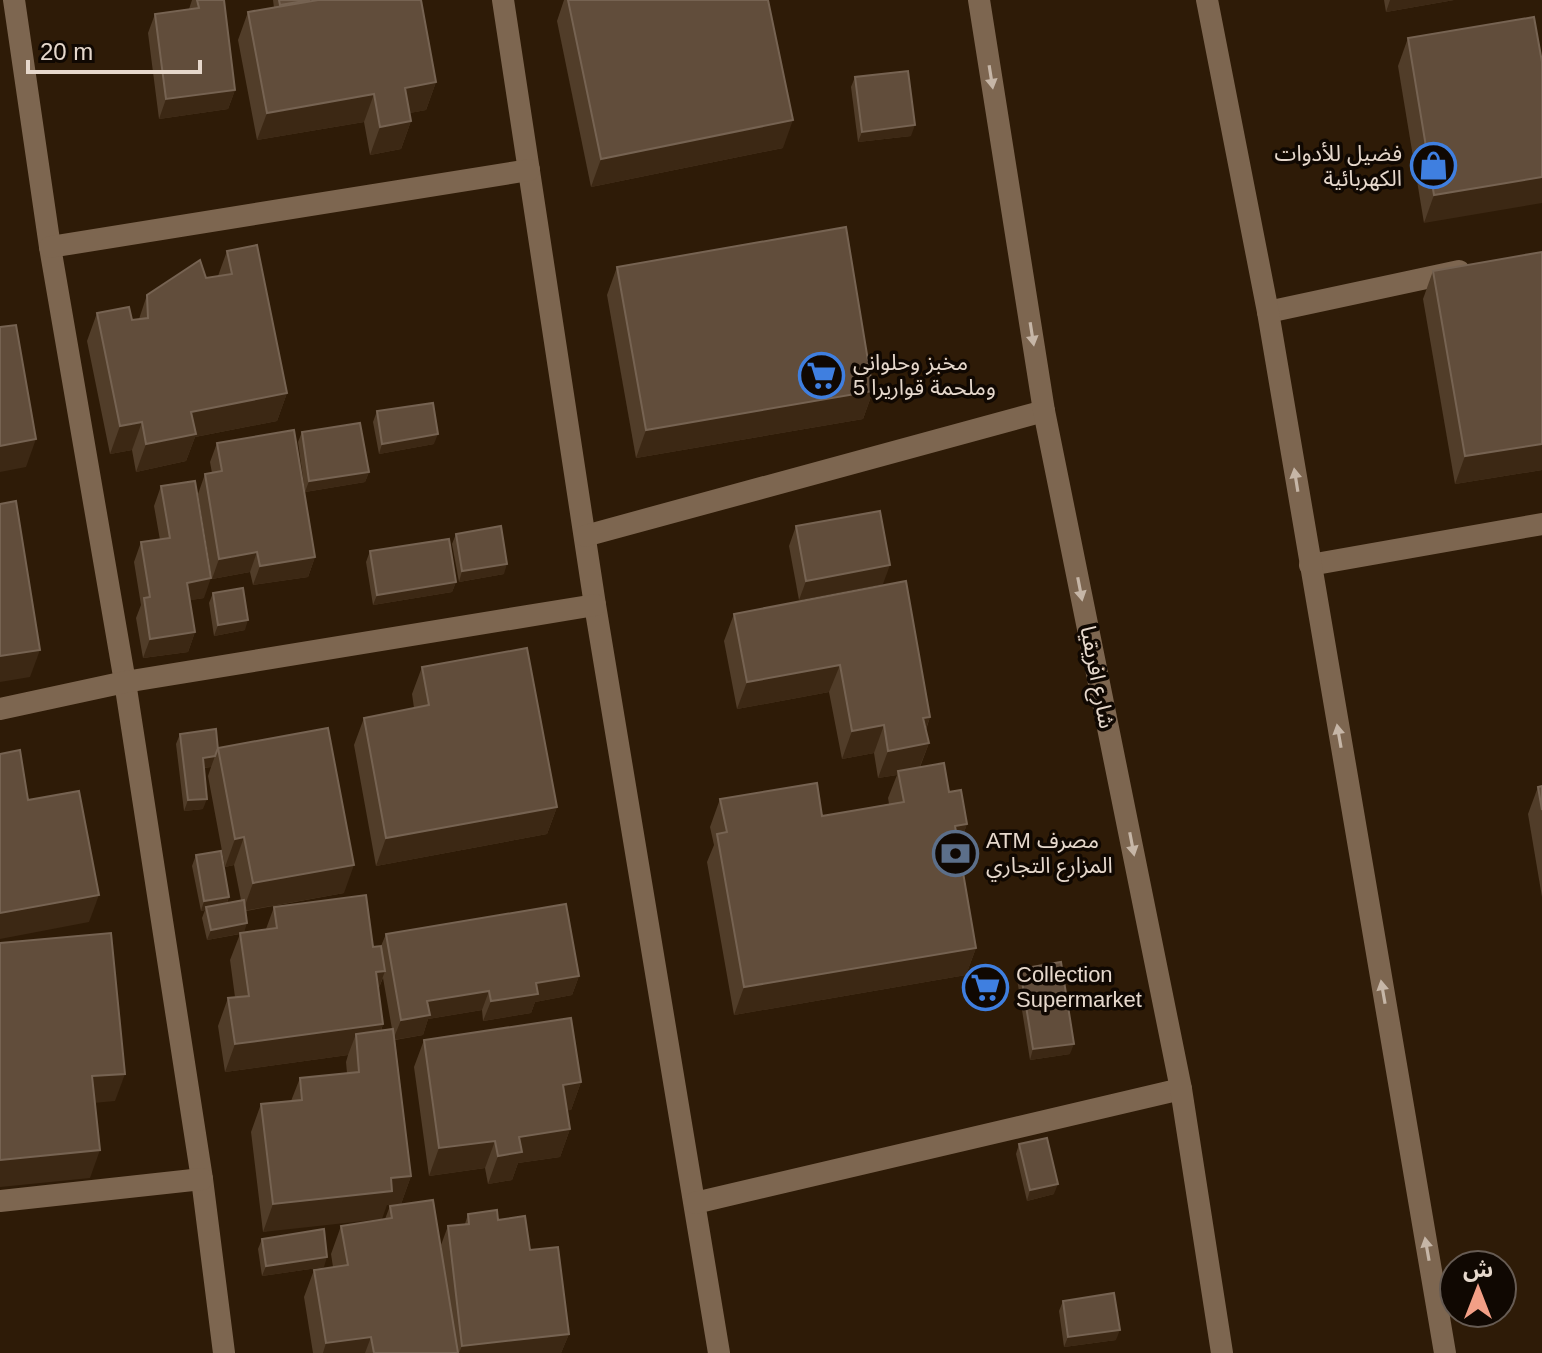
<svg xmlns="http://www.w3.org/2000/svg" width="1542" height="1353" viewBox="0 0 1542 1353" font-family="Helvetica,'Noto Sans Arabic',sans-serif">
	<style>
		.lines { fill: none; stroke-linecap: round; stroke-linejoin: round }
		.minor { stroke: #7d6650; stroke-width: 22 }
		.tertiary { stroke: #7d6650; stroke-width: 22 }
		.wall { fill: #513d29; fill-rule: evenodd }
		.shaded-wall { fill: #3c2814 }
		.building { fill: #614d3b; stroke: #766352; stroke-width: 2 }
		.oneway { fill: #c6b6a7 }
		.labels { text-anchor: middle; stroke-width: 7; stroke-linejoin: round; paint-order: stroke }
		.poi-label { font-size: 22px; fill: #e6d8cc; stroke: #100802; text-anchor: start }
		.street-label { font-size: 22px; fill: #e6d8cc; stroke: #100802 }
	</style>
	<rect width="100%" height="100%" fill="#2e1b07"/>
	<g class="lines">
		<g class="minor">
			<polyline points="14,0 50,247 125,682 202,1179 224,1353"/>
			<polyline points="503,0 595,605 719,1353"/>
			<polyline points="50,247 529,170"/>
			<polyline points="1268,312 1459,271"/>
			<polyline points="585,536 1044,411"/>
			<polyline points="1310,565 1542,524"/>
			<polyline points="0,709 125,682 595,605"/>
			<polyline points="0,1201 202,1179"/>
			<polyline points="695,1203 1181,1089"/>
		</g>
		<g class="tertiary">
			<polyline points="979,0 1044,411 1181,1089 1222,1353"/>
			<polyline points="1207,0 1268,312 1445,1353"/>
		</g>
	</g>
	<g class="wall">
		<polygon points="192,0 224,0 235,90 228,109 159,119 148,33 155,14 189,9"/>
		<polygon points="273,0 421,0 436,82 426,110 409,113 411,121 401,149 370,155 364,122 257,140 238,40 248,12 274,8"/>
		<polygon points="564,0 768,0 783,148 591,187 557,21"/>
		<polygon points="1384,0 1454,0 1386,12"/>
		<polygon points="1534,17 1424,223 1398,66 1408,38"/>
		<polygon points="855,77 911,136 858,142 851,87"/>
		<polygon points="227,251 287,393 277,421 195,437 186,461 136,472 132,450 110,454 87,341 97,313 132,320 139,319 147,295 206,278 218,276"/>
		<polygon points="1542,252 1542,470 1455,484 1423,299 1433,271"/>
		<polygon points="617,267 873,391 863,419 636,458 607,295"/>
		<polygon points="377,411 434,444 379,454 373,422"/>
		<polygon points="302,432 369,472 365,482 305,492 298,442"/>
		<polygon points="217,443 315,557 308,577 253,585 250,572 212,579 198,494 205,474 212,473 210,462"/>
		<polygon points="161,486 204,598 190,600 195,632 188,652 143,658 136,618 141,605 134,562 141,542 160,540 154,506"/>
		<polygon points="796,526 883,584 799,600 789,546"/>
		<polygon points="456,534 504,574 459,582 452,544"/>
		<polygon points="370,551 456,582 452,592 373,605 366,562"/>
		<polygon points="906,581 930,717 926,730 929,743 920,767 949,792 967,824 959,846 976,948 966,975 734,1015 707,862 714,845 710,827 720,799 822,816 889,804 888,798 897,775 878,778 874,753 842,759 829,692 737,709 724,641 734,614"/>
		<polygon points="213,593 245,630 214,636 209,603"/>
		<polygon points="422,667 557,807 547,834 376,866 354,745 364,718 414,708 412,694"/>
		<path d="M180,734L218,748L344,893L246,911L244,932L266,929L274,907L373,947L381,946L386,934L579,976L572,995L535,1002L531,1013L483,1021L482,1010L428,1019L423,1035L395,1040L411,1176L401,1204L387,1205L263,1232L251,1132L261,1104L291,1101L300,1078L347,1073L346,1062L348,1055L225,1072L218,1026L228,998L235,997L230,960L240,934L207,940L202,918L205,910L201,911L192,866L196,855L229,897L227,903L241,900L234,865L225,867L208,776L211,767L204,768L203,809L184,811L176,744ZM383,978L392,1029L381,1031L383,1024L378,990Z"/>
		<polygon points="1542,786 1542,897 1528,814 1538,787"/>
		<polygon points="1020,969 1070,1054 1030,1060 1017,979"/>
		<polygon points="424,1040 581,1082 571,1110 567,1110 570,1129 560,1157 518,1163 512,1180 488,1184 485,1168 429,1176 414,1067"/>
		<polygon points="1019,1144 1054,1194 1027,1201 1016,1154"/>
		<polygon points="390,1206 443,1264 441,1245 448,1226 465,1224 468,1214 498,1220 530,1250 569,1334 561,1353 313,1353 304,1297 314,1270 333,1267 331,1254 341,1226 385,1219"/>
		<polygon points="262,1239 324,1267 262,1276 258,1249"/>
		<polygon points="1063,1301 1116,1340 1064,1347 1059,1311"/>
	</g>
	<g class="shaded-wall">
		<polygon points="1390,0 1454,0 1386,12"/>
		<polygon points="436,82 426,110 395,116 405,88"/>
		<polygon points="235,90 228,109 159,119 166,99"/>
		<polygon points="374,94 364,122 257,140 267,113"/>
		<polygon points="793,120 783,148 591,187 601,159"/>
		<polygon points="411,121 401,149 370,155 380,127"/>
		<polygon points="915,125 911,136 858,142 862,132"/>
		<polygon points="1542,177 1542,203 1424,223 1434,195"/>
		<polygon points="873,391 863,419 636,458 646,430"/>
		<polygon points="287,393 277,421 195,437 186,461 136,472 146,444 191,412"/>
		<polygon points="142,422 132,450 110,454 120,426"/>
		<polygon points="438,434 434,444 379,454 382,444"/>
		<polygon points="36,439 26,467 0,472 0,446"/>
		<polygon points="1542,444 1542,470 1455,484 1465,456"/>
		<polygon points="369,472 365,482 305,492 309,481"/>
		<polygon points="257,552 250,572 212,579 219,559"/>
		<polygon points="315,557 308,577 253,585 260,566"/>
		<polygon points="507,564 504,574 459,582 462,571"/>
		<polygon points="890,565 883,584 799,600 806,581"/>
		<polygon points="211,578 204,598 180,602 187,583"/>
		<polygon points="456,582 452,592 373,605 377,595"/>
		<polygon points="248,620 245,630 214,636 218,625"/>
		<polygon points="195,632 188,652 143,658 150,639"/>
		<polygon points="40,650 30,677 0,682 0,656"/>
		<polygon points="840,665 829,692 737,709 747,682"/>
		<polygon points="930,717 920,744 923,718"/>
		<polygon points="884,725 874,753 842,759 852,731"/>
		<polygon points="929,743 918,771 898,771 897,775 878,778 888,751"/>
		<polygon points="215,756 211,767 199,768 203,758"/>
		<polygon points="207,799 203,809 184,811 188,800"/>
		<polygon points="557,807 547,834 376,866 386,838"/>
		<polygon points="967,824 957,851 955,826"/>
		<polygon points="244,837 234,865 225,867 235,839"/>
		<polygon points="354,865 344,893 243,911 253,883"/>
		<polygon points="99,895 89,922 0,939 0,913"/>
		<polygon points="229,897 225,907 206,907 205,910 201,911 204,901"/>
		<polygon points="247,923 244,933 207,940 211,930"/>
		<polygon points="976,948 966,975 734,1015 744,987"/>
		<polygon points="385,971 375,999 376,972"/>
		<polygon points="579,976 572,995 535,1002 531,1013 483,1021 491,1001 536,983"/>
		<polygon points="489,991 482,1010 428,1019 423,1035 393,1040 401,1020 427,1001"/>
		<polygon points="383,1024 373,1052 356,1034 348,1055 225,1072 235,1044"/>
		<polygon points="1074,1044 1070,1054 1030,1060 1033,1049"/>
		<polygon points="125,1074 115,1101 82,1104 92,1076"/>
		<polygon points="581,1082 571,1110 553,1113 563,1085"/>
		<polygon points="570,1129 560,1157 518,1163 512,1180 488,1184 498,1156 519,1137"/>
		<polygon points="495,1141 485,1168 429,1176 439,1148"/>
		<polygon points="100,1150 90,1178 0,1187 0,1160"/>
		<polygon points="411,1176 401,1204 387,1205 382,1219 263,1232 273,1204 391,1178"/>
		<polygon points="1058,1184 1054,1194 1027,1201 1030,1190"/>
		<polygon points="327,1257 324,1267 262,1276 266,1266"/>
		<polygon points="1120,1330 1116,1340 1064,1347 1068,1337"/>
		<polygon points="569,1334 561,1353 459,1353 462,1346"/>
		<polygon points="371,1337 365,1353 323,1353 326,1343"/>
	</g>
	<g class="building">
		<polygon points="197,0 224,0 235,90 166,99 155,14 199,8"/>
		<polygon points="279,0 310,0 280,5"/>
		<polygon points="318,0 421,0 436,82 405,88 411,121 380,127 374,94 267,113 248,12"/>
		<polygon points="568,0 768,0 793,120 601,159"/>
		<polygon points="1534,17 1542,62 1542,177 1434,195 1408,38"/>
		<polygon points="908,71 915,125 862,132 855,77"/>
		<polygon points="846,227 873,391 646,430 617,267"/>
		<polygon points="257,245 287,393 191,412 196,434 146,444 142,422 120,426 97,313 129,307 132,320 148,318 147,295 200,260 206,278 232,274 227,251"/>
		<polygon points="1542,252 1542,444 1465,456 1433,271"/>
		<polygon points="16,325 36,439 0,446 0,327"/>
		<polygon points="433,403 438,434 382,444 377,411"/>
		<polygon points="360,423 369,472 309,481 302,432"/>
		<polygon points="294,430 315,557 260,566 257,552 219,559 205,474 222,471 217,443"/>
		<polygon points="195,481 211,578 187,583 195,632 150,639 144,598 150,597 141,542 170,538 161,486"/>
		<polygon points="16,501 40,650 0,656 0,504"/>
		<polygon points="880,511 890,565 806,581 796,526"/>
		<polygon points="501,526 507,564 462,571 456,534"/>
		<polygon points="449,539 456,582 377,595 370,551"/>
		<polygon points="906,581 930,717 923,718 929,743 888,751 884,725 852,731 840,665 747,682 734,614"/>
		<polygon points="243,588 248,620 218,625 213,593"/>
		<polygon points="527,648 557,807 386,838 364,718 429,705 422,667"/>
		<polygon points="328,728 354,865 253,883 244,837 235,839 218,748"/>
		<polygon points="216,729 218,750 218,748 215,756 203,758 207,799 188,800 180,734"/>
		<polygon points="20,750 28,800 79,791 99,895 0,913 0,754"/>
		<polygon points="944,763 949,792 961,790 967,824 955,826 976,948 744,987 717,834 727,832 720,799 817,783 822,816 904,802 898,771"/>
		<polygon points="1542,786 1542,810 1538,787"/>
		<polygon points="221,851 229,897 204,901 196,855"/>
		<polygon points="366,895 373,947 381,946 385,971 376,972 383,1024 235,1044 228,998 249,996 240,933 277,928 274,907"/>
		<polygon points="244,900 247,923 211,930 206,907"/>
		<polygon points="566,904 579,976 536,983 538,994 491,1001 489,991 427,1001 430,1015 401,1020 386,934"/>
		<polygon points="111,933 125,1074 92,1076 100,1150 0,1160 0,943"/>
		<polygon points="1061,962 1074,1044 1033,1049 1020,969"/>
		<polygon points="571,1018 581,1082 563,1085 570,1129 519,1137 522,1152 498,1156 495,1141 439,1148 424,1040"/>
		<polygon points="393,1029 411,1176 391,1178 392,1191 273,1204 261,1104 302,1100 300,1078 359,1072 356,1034"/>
		<polygon points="1047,1138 1058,1184 1030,1190 1019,1144"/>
		<polygon points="433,1200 458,1353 374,1353 371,1337 326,1343 314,1270 348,1265 341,1226 392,1218 390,1206"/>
		<polygon points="497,1210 498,1220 525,1216 530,1250 558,1247 569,1334 462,1346 448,1226 469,1224 468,1214"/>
		<polygon points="324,1229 327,1257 266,1266 262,1239"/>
		<polygon points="1114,1293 1120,1330 1068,1337 1063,1301"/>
	</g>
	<defs><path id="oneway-solid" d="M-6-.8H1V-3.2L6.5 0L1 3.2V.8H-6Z" transform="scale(2)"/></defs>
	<g class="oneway">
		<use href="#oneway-solid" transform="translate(991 77) rotate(81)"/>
		<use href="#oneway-solid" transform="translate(1032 334) rotate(81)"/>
		<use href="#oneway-solid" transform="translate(1296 480) rotate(-99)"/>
		<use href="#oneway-solid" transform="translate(1080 589) rotate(79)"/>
		<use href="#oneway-solid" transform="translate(1339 736) rotate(-100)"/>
		<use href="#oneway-solid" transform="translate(1132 844) rotate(79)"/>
		<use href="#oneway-solid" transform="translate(1383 992) rotate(-100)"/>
		<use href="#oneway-solid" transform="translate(1427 1249) rotate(-100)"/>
	</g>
	<defs>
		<symbol id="shop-ring" viewBox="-11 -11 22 22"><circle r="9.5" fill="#100802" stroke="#3f7fe0" stroke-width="1.5"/><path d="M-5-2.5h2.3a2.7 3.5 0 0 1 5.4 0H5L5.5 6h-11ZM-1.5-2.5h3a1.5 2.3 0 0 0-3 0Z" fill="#3f7fe0"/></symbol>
		<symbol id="supermarket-ring" viewBox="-11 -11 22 22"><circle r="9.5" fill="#100802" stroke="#3f7fe0" stroke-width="1.5"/><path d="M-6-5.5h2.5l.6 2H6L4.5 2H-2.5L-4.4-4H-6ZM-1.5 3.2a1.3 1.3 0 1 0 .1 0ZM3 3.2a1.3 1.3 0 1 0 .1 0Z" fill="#3f7fe0"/></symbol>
		<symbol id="bank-ring" viewBox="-11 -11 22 22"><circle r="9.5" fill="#100802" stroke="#5c6f8a" stroke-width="1.5"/><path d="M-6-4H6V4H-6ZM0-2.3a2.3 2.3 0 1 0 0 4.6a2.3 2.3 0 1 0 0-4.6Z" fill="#5c6f8a"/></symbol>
	</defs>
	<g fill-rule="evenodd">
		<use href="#shop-ring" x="1408" y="140" width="51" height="51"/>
		<use href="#supermarket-ring" x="796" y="350" width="51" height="51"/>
		<use href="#bank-ring" x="930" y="828" width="51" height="51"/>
		<use href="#supermarket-ring" x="960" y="962" width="51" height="51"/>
	</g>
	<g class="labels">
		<g class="poi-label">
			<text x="1402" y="161" text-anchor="end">فضيل للأدوات<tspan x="1402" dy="25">الكهربائية</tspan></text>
			<text x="853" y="370">مخبز وحلواني<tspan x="853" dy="25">وملحمة قواريرا 5</tspan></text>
			<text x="986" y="848">ATM مصرف<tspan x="986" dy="25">المزارع التجاري</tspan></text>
			<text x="1016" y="982">Collection<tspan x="1016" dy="25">Supermarket</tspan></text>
		</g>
		<g class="street-label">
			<text transform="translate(1098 677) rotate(79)" y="8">شارع افريقيا</text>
		</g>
	</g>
	<g transform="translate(1478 1289)"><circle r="38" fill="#100802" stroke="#665b53" stroke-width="2"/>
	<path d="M0-6L14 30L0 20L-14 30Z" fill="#f39f86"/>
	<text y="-12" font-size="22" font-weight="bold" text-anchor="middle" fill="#e6d8cc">ش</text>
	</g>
	<path d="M28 60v12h172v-12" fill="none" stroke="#e6d8cc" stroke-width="4"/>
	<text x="40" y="60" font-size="24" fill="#e6d8cc" stroke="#100802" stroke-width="6" paint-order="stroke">20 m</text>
</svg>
